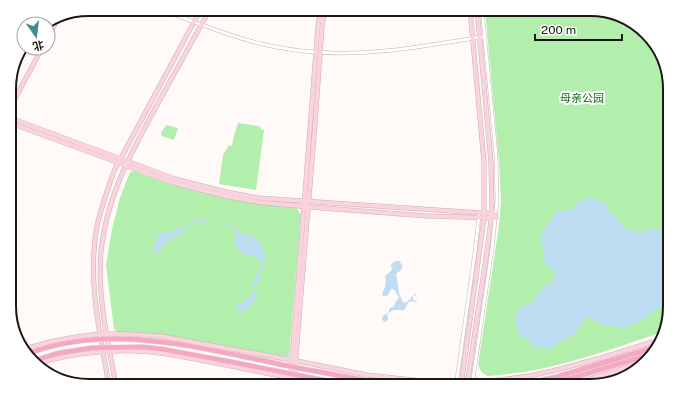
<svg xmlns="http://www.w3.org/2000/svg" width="679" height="395" viewBox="0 0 679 395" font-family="'Public Sans','Noto Sans SC',sans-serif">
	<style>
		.green { fill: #b2efad }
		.water { fill: #bedcf2 }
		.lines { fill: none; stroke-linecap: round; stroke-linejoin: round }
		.street-casing { stroke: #c3b5b0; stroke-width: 4 }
		.secondary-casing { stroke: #c3b5b0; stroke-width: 5 }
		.primary-casing { stroke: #d6d5d5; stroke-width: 5.5 }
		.street { stroke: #fff; stroke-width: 3 }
		.secondary { stroke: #fbd3df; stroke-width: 4 }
		.primary { stroke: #f7a7bf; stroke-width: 4.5 }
		.labels { text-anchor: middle; stroke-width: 4; stroke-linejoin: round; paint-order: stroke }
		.park-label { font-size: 11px; fill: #176a14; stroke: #fff }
		.rim { fill: none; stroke: #1c1715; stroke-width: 2 }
	</style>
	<rect width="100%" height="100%" fill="#fff9f7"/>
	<g class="green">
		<path d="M485,9H591L630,20L659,49L670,83V311L663,332C626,344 588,358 549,367C529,372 509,374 488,376C482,374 481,371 478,365L499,226L501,201L499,162Z"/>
		<polygon points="238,123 259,126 262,130 264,130 256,190 219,184 223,155 229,145 232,146 233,139"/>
		<polygon points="166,125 167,125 178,128 174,140 162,136 161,133"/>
		<path d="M134,171C150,177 165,183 181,187C219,198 257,204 296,208L301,214L289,357L157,334L118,332L114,329L106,265L112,229L120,198L130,172Z"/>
	</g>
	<g class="water">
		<path d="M590,198L598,200L608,206L606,208L610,213L612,212C619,223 627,234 642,232C647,232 652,228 657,227C658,232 661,231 665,234C667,236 669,240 670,243V304C654,307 646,320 632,325C625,328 618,327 611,326C603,325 596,323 591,318C586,318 582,319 582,324L575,333L565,340L564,342L563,340L557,343L558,345C550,350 541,349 532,346C532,341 526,337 522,338C516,332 516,324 515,315L517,316L519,310L517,309C528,301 534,308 538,291H540L541,289L543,288L544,286C556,285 559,270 547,266V263L544,262V259H543L544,251L541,243L542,233L552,218L558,210L561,212L566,209H572L575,207L577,203L584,201L583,199Z"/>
		<path d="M201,218L209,220L208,222L202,221L193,223L190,227L186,228L184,233L176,237V238H172L156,254L153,251L155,250L153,247L156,243L154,238L156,237L155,240L157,241L159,239L157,235L158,234L161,233L166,234L169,230L173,233L174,232L178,227H188C190,225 190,222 192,221C195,219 198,221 201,218Z"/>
		<path d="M223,223C233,225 235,226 241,234C246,235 251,235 256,239C266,246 268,264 260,273L259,279L256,287H254C252,278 261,272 261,262L256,257L246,255L240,251L237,248L235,243L236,234L235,229L228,225L223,224Z"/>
		<path d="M396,261H399L402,265V269L396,274C398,282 398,298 404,303C410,302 410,297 415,294L417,295L413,296V299L415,301L417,300V301L415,302L411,301L408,303L404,310H393L387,314L388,319L387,321L384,322L382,319L383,316L389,312V309L394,306L396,301L399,298L394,289H391L388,295L386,296H383L382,294C385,287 387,285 385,276L392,270L391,264Z"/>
		<polygon points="255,289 256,289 257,296 254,301 247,309 243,312 237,311 235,307 236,305 243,303 245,299 252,296"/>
	</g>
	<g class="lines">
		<defs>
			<g id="street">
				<path d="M159,9C193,21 227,36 262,44C279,48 298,51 316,52C371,57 427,45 482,37"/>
				<polyline points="456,386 475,252 479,216"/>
				<polyline points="472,386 492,249 497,201 496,155 482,9"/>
			</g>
			<g id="secondary">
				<polyline points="48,37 60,15"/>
				<polyline points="10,108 42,48"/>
				<polyline points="10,118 175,179 226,192 258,198 496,214"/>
				<polyline points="10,123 174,183 225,196 258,202 309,207 427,216 496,218"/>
				<polyline points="22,350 49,342 76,337 100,334 126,334 160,336 292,360 367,375 421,381 473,382 500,380 529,376 552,371 601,358 662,339"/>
				<path d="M37,364C72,352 124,348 160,353C188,357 214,363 241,368C271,374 301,380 331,386"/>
				<path d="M109,386C100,333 87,280 97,226C101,207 108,189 114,171L201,9"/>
				<path d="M116,386C108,342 97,296 101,251C107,195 131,153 157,105C175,73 192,41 210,9"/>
				<polyline points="290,386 318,26 321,9"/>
				<polyline points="295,386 296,355 315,124 322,26 325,9"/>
				<polyline points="461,386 484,218 484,162 470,9"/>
				<polyline points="467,386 487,251 492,213 491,162 477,9"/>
				<polyline points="567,386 642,363"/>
			</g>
			<g id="primary">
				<path d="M27,354C106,324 186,345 265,361C287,366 309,370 331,374C348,377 366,381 384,383C395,384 406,385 418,386"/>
				<polyline points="33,361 59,353 92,348 141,347 161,349 221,360 353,386"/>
				<polyline points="503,386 542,380 556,377 659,346"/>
				<polyline points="538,386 572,378 652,354"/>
			</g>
		</defs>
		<use href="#street" class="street-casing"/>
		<use href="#secondary" class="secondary-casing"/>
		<use href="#primary" class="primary-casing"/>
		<use href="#street" class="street"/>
		<use href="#secondary" class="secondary"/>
		<use href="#primary" class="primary"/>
	</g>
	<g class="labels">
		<g class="park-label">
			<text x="582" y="102">母亲公园</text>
		</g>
	</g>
	<path d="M0 0H679V395H0ZM89 16H590A73 73 0 0 1 663 89V306A73 73 0 0 1 590 379H89A73 73 0 0 1 16 306V89A73 73 0 0 1 89 16Z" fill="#fff" fill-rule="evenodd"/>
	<path class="rim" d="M89 16H590A73 73 0 0 1 663 89V306A73 73 0 0 1 590 379H89A73 73 0 0 1 16 306V89A73 73 0 0 1 89 16Z"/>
	<g transform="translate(36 36) rotate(166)"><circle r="19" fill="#ffffff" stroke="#a4a2a1"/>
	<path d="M0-3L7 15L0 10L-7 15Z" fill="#428a8d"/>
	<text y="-6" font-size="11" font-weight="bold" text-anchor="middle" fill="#1c1715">北</text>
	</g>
	<path d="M535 34v6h87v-6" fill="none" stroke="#1c1715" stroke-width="2"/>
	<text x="541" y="34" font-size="12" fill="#1c1715" stroke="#ffffff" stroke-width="3" paint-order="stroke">200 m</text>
</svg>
